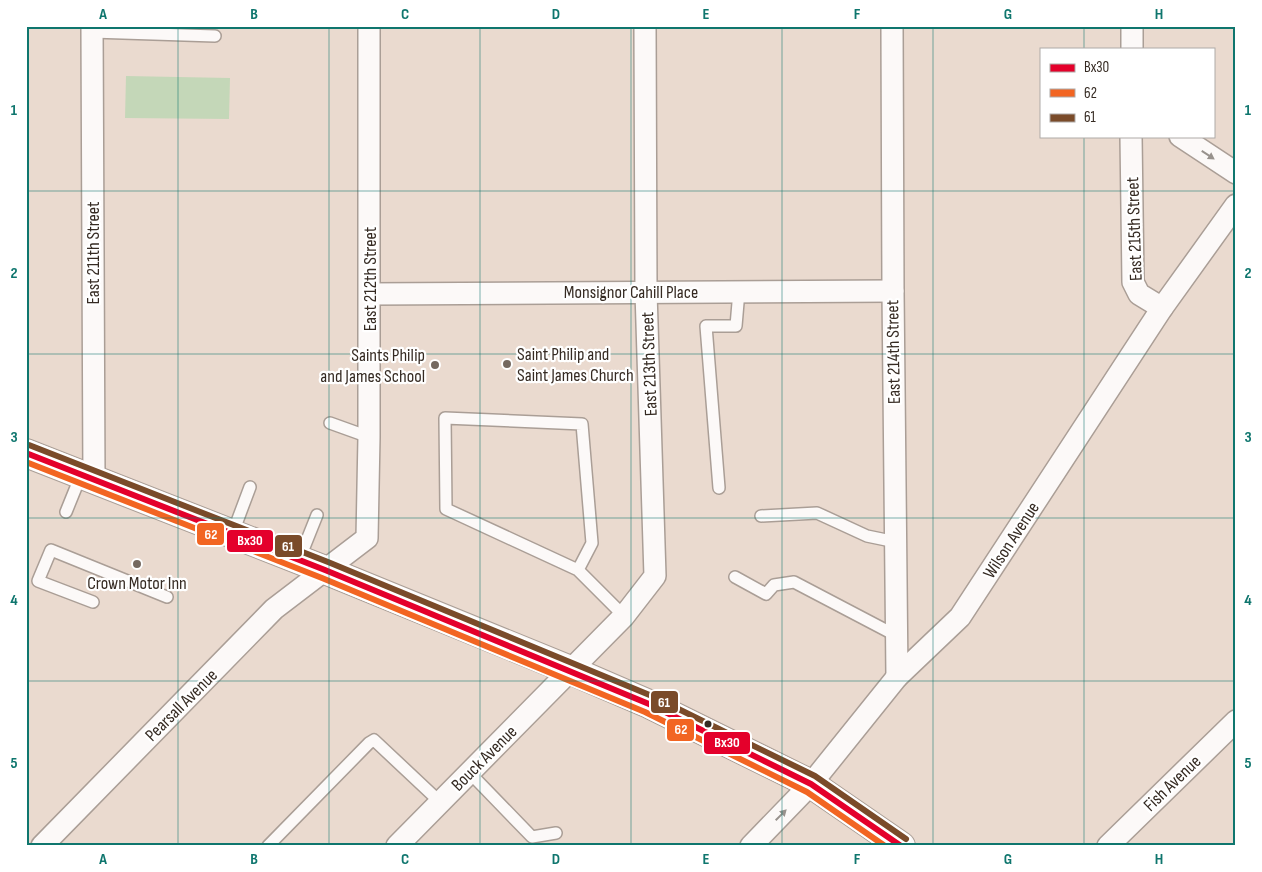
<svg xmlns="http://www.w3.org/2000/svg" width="1262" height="872" viewBox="0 0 1262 872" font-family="'Sofia Sans Condensed',sans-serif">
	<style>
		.green { fill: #c4d7b8 }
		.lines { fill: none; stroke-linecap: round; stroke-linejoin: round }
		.lane-casing { stroke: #aa9e96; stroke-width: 14 }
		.street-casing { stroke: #aa9e96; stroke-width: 24 }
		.primary-casing { stroke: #aa9e96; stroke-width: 30 }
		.lane { stroke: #fcf9f8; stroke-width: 11 }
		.street { stroke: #fcf9f8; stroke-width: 21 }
		.primary { stroke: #fcf9f8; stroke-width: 28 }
		.bus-1-casing { stroke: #fff; stroke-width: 10 }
		.bus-2-casing { stroke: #fff; stroke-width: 10 }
		.bus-3-casing { stroke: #fff; stroke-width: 10 }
		.bus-1 { stroke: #e4002b; stroke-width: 6 }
		.bus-2 { stroke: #f26522; stroke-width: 6 }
		.bus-3 { stroke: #7a4b2a; stroke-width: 6 }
		.oneway { fill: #98928d }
		.grid { fill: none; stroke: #0f766e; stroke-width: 1; stroke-opacity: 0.55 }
		.poi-dot { fill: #74685f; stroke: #fff; stroke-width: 2 }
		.bus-dot { fill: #352a22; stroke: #fff; stroke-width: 2 }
		.labels { text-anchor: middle; stroke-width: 4.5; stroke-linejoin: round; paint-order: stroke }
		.street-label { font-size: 18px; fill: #352a22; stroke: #fff }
		.poi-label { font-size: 18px; fill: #352a22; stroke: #fff; text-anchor: start }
		.line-badge { stroke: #fff; stroke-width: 2 }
		.badge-label { font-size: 14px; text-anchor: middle; font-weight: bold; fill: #fff }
		.neatline { fill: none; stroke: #0f766e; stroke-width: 2 }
		.grid-label { font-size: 16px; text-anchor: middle; font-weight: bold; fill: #0f766e }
	</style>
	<rect width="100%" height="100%" fill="#eadacf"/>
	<polygon class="green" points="126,76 230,78 229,119 125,118"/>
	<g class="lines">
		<defs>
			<g id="lane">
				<polyline points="92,32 215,36"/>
				<polyline points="330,423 369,437"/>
				<polyline points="719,488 706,326 736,326 739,291"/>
				<polyline points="66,512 81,475"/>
				<polyline points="761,516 817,513 867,536 896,542"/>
				<polyline points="232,535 250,487"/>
				<polyline points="299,560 317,515"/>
				<polyline points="578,570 446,509 445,418 582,424 592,543 578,570 624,616"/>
				<polyline points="735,577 766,594 774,585 794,582 897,636"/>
				<polyline points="93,602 38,581 51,550 167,597"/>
				<polyline points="469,772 532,837 556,833"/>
				<polyline points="268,846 369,743 374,740 440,802"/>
			</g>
			<g id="street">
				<polyline points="92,26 94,480"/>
				<polyline points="892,26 893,291 897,677"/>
				<polyline points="1132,49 1132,26"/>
				<polyline points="1131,136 1133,282 1139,294 1162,308"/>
				<polyline points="1180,136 1236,173"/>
				<polyline points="370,294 893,291"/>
				<polyline points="42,846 274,609 367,538 369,437 369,26"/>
				<polyline points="397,846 624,616 655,576 646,292 645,26"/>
				<polyline points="751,846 811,784 897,677 960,617 1162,308 1236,205"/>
				<polyline points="1108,846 1236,721"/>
			</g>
			<polyline id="primary" points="26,453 325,570 570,670 649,704 811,784 901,846"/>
		</defs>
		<use href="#lane" class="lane-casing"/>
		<use href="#street" class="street-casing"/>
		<use href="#primary" class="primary-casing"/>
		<use href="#lane" class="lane"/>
		<use href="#street" class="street"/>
		<use href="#primary" class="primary"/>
		<defs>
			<polyline id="bus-1" points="26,453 325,570 649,704 811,784 901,846"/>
			<polyline id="bus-2" points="26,462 322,578 645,712 807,792 885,846"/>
			<polyline id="bus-3" points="29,445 328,562 652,696 815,776 906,839"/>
		</defs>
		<use href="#bus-1" class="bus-1-casing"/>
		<use href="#bus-2" class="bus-2-casing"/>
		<use href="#bus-3" class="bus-3-casing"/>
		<use href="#bus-1" class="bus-1"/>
		<use href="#bus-2" class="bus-2"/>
		<use href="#bus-3" class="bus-3"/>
	</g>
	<defs><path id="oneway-solid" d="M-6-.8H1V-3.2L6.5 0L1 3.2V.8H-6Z" transform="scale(1.25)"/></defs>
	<g class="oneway">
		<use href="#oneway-solid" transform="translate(1208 155) rotate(33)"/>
		<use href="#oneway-solid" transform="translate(781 815) rotate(-45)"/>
	</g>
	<path class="grid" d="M178,26V846M329,26V846M480,26V846M631,26V846M782,26V846M933,26V846M1084,26V49M1084,136V846M26,191H1236M26,354H1236M26,518H1236M26,681H1236"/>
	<g class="poi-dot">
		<circle cx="507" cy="364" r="5"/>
		<circle cx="435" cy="365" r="5"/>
		<circle cx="137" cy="564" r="5"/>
	</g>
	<circle class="bus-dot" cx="708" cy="724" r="4.5"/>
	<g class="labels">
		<g class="street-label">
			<text transform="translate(1134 229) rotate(-92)" y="6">East 215th Street</text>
			<text transform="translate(93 253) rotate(-90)" y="6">East 211th Street</text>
			<text transform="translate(370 279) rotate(-90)" y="6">East 212th Street</text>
			<text x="631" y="298">Monsignor Cahill Place</text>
			<text transform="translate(893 352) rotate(-91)" y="6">East 214th Street</text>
			<text transform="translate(649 364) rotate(-92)" y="6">East 213th Street</text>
			<text transform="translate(1011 540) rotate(-57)" y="6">Wilson Avenue</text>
			<text transform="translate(181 705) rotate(-45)" y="6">Pearsall Avenue</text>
			<text transform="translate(484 758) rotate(-45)" y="6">Bouck Avenue</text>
			<text transform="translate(1172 783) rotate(-44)" y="6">Fish Avenue</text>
		</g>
		<g class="poi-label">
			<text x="517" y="360">Saint Philip and<tspan x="517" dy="21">Saint James Church</tspan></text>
			<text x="425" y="361" text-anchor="end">Saints Philip<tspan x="425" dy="21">and James School</tspan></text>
			<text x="137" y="589" text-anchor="middle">Crown Motor Inn</text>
		</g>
	</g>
	<g class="line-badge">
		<rect x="196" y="522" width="29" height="24" rx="5" fill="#f26522"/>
		<rect x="226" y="529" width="48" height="24" rx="5" fill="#e4002b"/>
		<rect x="274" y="534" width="29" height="24" rx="5" fill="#7a4b2a"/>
		<rect x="650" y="690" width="29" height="24" rx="5" fill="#7a4b2a"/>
		<rect x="666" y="718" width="29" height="24" rx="5" fill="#f26522"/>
		<rect x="703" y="731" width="48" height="24" rx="5" fill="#e4002b"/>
	</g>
	<g class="badge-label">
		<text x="211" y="539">62</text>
		<text x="250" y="545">Bx30</text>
		<text x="288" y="551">61</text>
		<text x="664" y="707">61</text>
		<text x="681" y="734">62</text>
		<text x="727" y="747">Bx30</text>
	</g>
	<rect width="1262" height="872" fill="none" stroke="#ffffff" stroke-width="55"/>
	<rect x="1040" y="48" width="175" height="90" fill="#ffffff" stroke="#aeaaa7"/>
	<rect x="1050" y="64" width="25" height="8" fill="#e4002b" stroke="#aeaaa7"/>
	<text x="1084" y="72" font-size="15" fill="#352a22">Bx30</text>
	<rect x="1050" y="89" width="25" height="8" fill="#f26522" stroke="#aeaaa7"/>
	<text x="1084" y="98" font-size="15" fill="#352a22">62</text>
	<rect x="1050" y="114" width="25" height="8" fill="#7a4b2a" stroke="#aeaaa7"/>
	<text x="1084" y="122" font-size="15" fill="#352a22">61</text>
	<rect x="28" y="28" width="1206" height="816" class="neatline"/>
	<g class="grid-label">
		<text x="103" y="19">A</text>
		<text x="254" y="19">B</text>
		<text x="405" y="19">C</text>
		<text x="556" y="19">D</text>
		<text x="706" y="19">E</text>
		<text x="857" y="19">F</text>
		<text x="1008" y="19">G</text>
		<text x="1159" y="19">H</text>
		<text x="14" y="115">1</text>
		<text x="1248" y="115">1</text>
		<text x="14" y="278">2</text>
		<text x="1248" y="278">2</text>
		<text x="14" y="442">3</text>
		<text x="1248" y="442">3</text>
		<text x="14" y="605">4</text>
		<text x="1248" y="605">4</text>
		<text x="14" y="768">5</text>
		<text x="1248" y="768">5</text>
		<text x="103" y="864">A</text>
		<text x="254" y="864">B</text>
		<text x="405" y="864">C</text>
		<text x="556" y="864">D</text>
		<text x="706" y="864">E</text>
		<text x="857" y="864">F</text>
		<text x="1008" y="864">G</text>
		<text x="1159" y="864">H</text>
	</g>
</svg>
